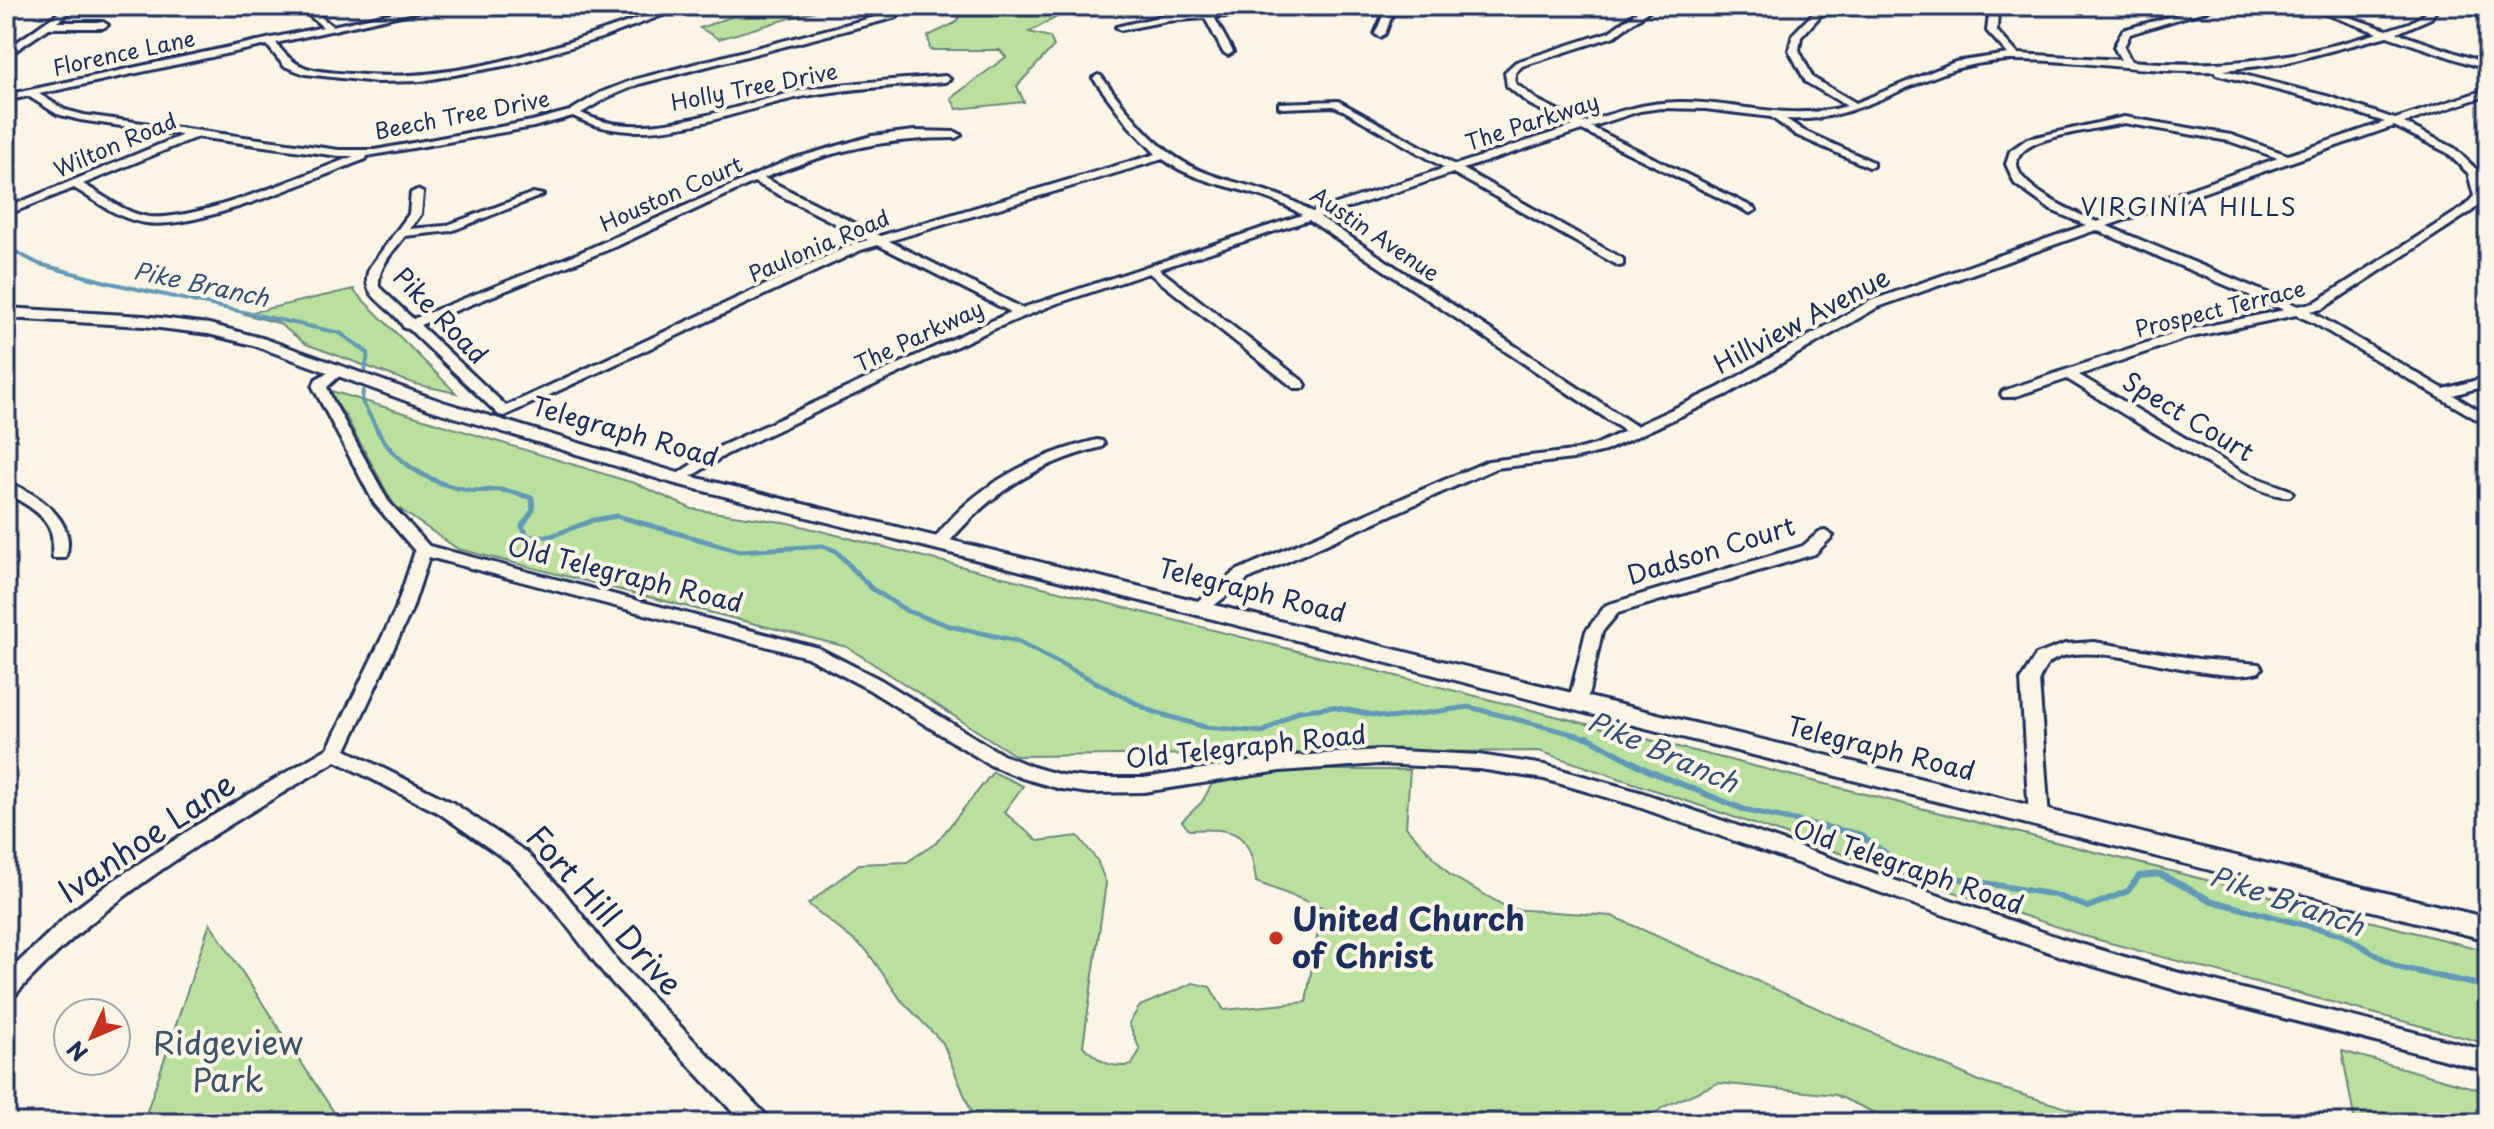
<svg xmlns="http://www.w3.org/2000/svg" width="2494" height="1129" viewBox="0 0 2494 1129" font-family="'Playpen Sans',sans-serif">
	<style>
		.green { fill: #b9e19d; stroke: #6a887e; stroke-width: 2 }
		.lines { fill: none; stroke-linecap: round; stroke-linejoin: round }
		.stream-far2 { stroke: #6299b6; stroke-width: 4 }
		.stream-far1 { stroke: #6299b6; stroke-width: 5 }
		.stream { stroke: #6299b6; stroke-width: 6 }
		.minor-casing { stroke: #1b2f5e; stroke-width: 6 }
		.major-casing { stroke: #1b2f5e; stroke-width: 6 }
		.minor { fill: #fcf5e5; fill-rule: evenodd }
		.major { fill: #fcf5e5; fill-rule: evenodd }
		.poi-dot { fill: #c8321e; stroke: #fcf5e5; stroke-width: 3 }
		.labels { text-anchor: middle; stroke-width: 8; stroke-linejoin: round; paint-order: stroke }
		.far-street-label { font-size: 22px; fill: #1b2f5e; stroke: #fcf5e5 }
		.far-neighbourhood-label { font-size: 24px; letter-spacing: 2px; fill: #1b2f5e; stroke: #fcf5e5 }
		.far-water-label { font-size: 24px; font-style: italic; fill: #33527b; stroke: #fcf5e5 }
		.street-label { font-size: 26px; fill: #1b2f5e; stroke: #fcf5e5 }
		.water-label { font-size: 28px; font-style: italic; fill: #33527b; stroke: #fcf5e5 }
		.near-street-label { font-size: 32px; fill: #1b2f5e; stroke: #fcf5e5 }
		.near-poi-label { font-size: 32px; font-weight: bold; fill: #1b2f5e; stroke: #fcf5e5; text-anchor: start }
		.near-park-label { font-size: 32px; fill: #3b536b; stroke: #fcf5e5 }
	</style>
	<rect width="100%" height="100%" fill="#fcf5e5"/>
	<filter id="ink" filterUnits="userSpaceOnUse"><feTurbulence type="fractalNoise" baseFrequency=".0125" numOctaves="2"/><feDisplacementMap in="SourceGraphic" scale="16" xChannelSelector="R" yChannelSelector="G"/><feConvolveMatrix kernelMatrix="1 2 1 2 8 2 1 2 1" color-interpolation-filters="sRGB"/></filter>
	<g filter="url(#ink)">
		<g class="green">
			<polygon points="761,6 832,6 719,39 700,28"/>
			<polygon points="960,6 1077,6 1029,32 1050,37 1054,46 1017,86 1024,102 957,109 951,98 1006,57 1000,50 930,50 928,36 955,23 963,11"/>
			<polygon points="354,289 355,292 456,393 415,384 306,344 278,323 244,314"/>
			<polygon points="325,389 637,484 692,509 789,523 2488,951 2488,1044 2084,936 1539,751 1016,756 847,647 458,549 394,505 345,415"/>
			<path d="M1282,770H1410L1406,827L1450,875L1510,909L1612,916L1984,1083L2116,1123H1897L1836,1095L1718,1083L1663,1107L1643,1123H972L971,1111L943,1043L901,1000L867,951L808,904L859,864L907,862L936,843L993,772L1023,786L1004,812L1038,841L1078,836L1097,860L1106,883L1083,1046C1099,1061 1110,1069 1132,1065L1140,1050L1129,1023L1140,1006L1193,983L1210,987L1224,1010L1306,1002L1322,907L1256,882C1251,833 1237,827 1189,830L1182,821L1202,802L1212,784Z"/>
			<polygon points="210,923 341,1123 143,1123"/>
			<polygon points="2342,1051 2488,1092 2488,1123 2355,1123"/>
		</g>
		<g class="lines">
			<g class="stream-far2">
				<polyline points="6,247 39,264 110,283 340,333 368,353 365,372"/>
				<polyline points="363,391 362,401 378,431"/>
			</g>
			<path class="stream-far1" d="M377,429C394,463 432,485 469,490C480,492 491,489 501,490C511,491 522,495 532,498L533,510L522,526L528,537L551,536L594,520L617,516L740,551L823,546L836,551L871,588L907,611L950,626L1017,641L1151,711L1205,727L1263,732L1298,711L1332,707L1390,718L1469,707L1592,739"/>
			<polyline class="stream" points="1588,737 1649,771 1745,810 1858,834 1910,870 2055,895 2088,907 2128,891 2139,876 2160,874 2212,901 2343,935 2397,967 2488,987"/>
			<defs>
				<g id="minor">
					<polygon points="68,6 78,6 57,22 103,22 108,25 103,28 49,28 6,57 6,50"/>
					<path d="M298,6H308L332,26L424,6H441L276,43C297,73 317,71 351,74C463,85 570,42 674,6H687L601,38L514,64L421,81L377,82L305,74L284,66L267,45L39,94L65,110L84,115L339,150H375L532,121L570,111L600,93L633,80L894,12L897,13V17L639,84L608,97L581,113C645,146 737,103 804,90C850,82 898,80 945,76L950,79L945,82C898,86 851,88 805,96C731,110 645,154 573,116L533,127L367,156L366,159C315,178 196,231 146,223C120,220 96,201 74,188L6,215V208L183,135L80,120L57,114L28,96L6,101V95L323,27ZM197,137L339,156H354C306,174 197,222 149,217C126,214 103,195 83,184Z"/>
					<polygon points="1280,6 1317,6 1313,9 1214,17 1233,52 1228,55 1223,52 1205,18 1167,21 1121,30 1116,27 1167,15"/>
					<polygon points="1349,6 1470,6 1466,9 1393,12 1385,34 1380,37 1375,34 1385,11 1353,9"/>
					<path d="M1645,6H1655L1615,36L1522,66L1515,73V83L1537,100L1583,123C1616,112 1646,102 1680,102C1737,102 1791,122 1847,106L1806,82L1789,50L1793,34L1820,6H1829L1801,37L1799,50L1813,78L1856,103L1955,62L2008,54L1987,31L1990,6H1998L1997,31L2018,54L2121,60L2114,47L2123,30L2207,6H2221L2130,34L2124,47L2131,61C2223,69 2291,59 2378,33L2304,6H2317L2387,30L2409,23L2425,14L2431,6H2439L2431,18L2397,33L2488,64V70L2387,36L2284,63L2224,70L2330,97L2395,119L2488,89V95L2404,123L2454,148L2479,172L2486,196L2484,198L2472,211L2322,309L2310,311L2444,389L2488,377V385L2453,395L2488,416V426L2312,322L2296,315L2187,338L2079,375L2244,473L2290,490L2293,493L2290,496C2258,503 2104,401 2067,379L2013,397H2003L2001,394L2003,391L2179,332L2284,310L2096,230L1878,307L1728,394L1605,451L1573,459L1496,468L1248,579L1207,611L1201,613L1193,607L1195,603L1236,571L1488,461L1573,451L1595,445L1625,431L1309,220L1159,269L1304,382L1306,385L1304,388H1294L1149,273L1055,304L991,330L727,454L679,484L672,479L674,476L717,448L1011,312L878,245L861,250L504,416L499,415L409,329L404,328C394,306 356,298 370,267L409,214L411,193L417,190L423,193L421,214L410,229L445,226L533,193L543,195L451,231L405,236C393,252 377,267 379,287L413,319L579,253L789,160L872,136L914,131L956,132L961,135L956,138C884,138 829,151 764,178L880,236L1156,154L1129,126L1093,78L1098,75L1101,76C1131,116 1160,157 1209,174C1245,187 1279,190 1312,212L1445,168L1343,110L1333,106L1283,108L1279,107V103L1338,101L1455,165L1573,126L1529,104L1507,86L1505,72L1516,62L1609,32ZM2008,60C2077,59 2146,73 2215,71L2216,74L2323,102L2385,122L2288,155L2231,135L2124,117L2027,139L2010,151L2006,164L2015,184L2051,210L2086,225L1870,301L1718,388L1636,426L1320,217L1453,173L1619,266L1623,265V259L1463,169L1582,130L1750,213L1756,210L1754,208L1591,127L1640,111L1661,108L1705,109L1771,117L1796,135L1869,167L1873,166V162L1804,131L1786,119C1844,123 1889,93 1941,74C1963,65 1985,62 2008,60ZM2124,123L2229,141L2278,158L2097,222C2076,213 1978,172 2034,144C2052,135 2101,128 2124,123ZM2394,126L2446,152L2468,173L2474,196L2464,207L2314,303L2298,306L2107,226ZM1163,159C1204,190 1259,186 1302,215L1022,308L889,241ZM754,182L868,240L853,244L506,406L420,325L617,246Z"/>
					<polygon points="2452,6 2465,6 2488,13 2488,19"/>
					<path d="M338,367L345,371L327,387L333,401L388,501L429,546L818,648L881,680L1003,755L1033,767L1061,775L1089,778H1144L1280,757L1379,750L1479,755L1544,765L1643,793L2063,939L2183,974L2488,1051V1071L2183,992L2063,957L1630,804L1544,779L1479,769L1379,764L1280,771L1144,792L1089,793L1061,789L1022,778L990,765L868,689L807,657L429,557L412,609L346,750L453,803L526,852L564,892L619,963L766,1115L770,1123H743L605,975L550,904L512,864L439,813L336,761C219,831 106,895 14,996L6,998V974L69,914L110,883L197,825L328,748L396,609L415,551L374,503L313,387L316,379Z"/>
					<path d="M1097,440L1102,441L1104,444L1102,447C1037,463 988,494 946,546L940,547L932,542C972,486 1032,456 1097,440Z"/>
					<path d="M6,482C35,491 80,522 65,558H53C51,549 54,541 51,532C45,513 22,502 6,493Z"/>
					<polygon points="1825,531 1833,536 1815,554 1618,613 1602,632 1587,701 1584,706 1572,706 1569,701 1586,631 1606,605 1803,546 1819,532"/>
					<path d="M2094,642L2198,659L2259,664L2262,668L2259,672C2207,688 2086,631 2048,664C2045,667 2041,676 2039,680L2049,818L2046,823L2039,826L2032,823L2029,818L2021,680L2036,655L2065,644Z"/>
				</g>
				<polygon id="major" points="6,308 144,316 209,324 265,339 443,402 685,475 2488,918 2488,940 672,483 431,410 253,345 208,334 144,326 6,318"/>
			</defs>
			<use href="#minor" class="minor-casing"/>
			<use href="#major" class="major-casing"/>
			<use href="#minor" class="minor"/>
			<use href="#major" class="major"/>
		</g>
	</g>
	<circle class="poi-dot" cx="1276" cy="938" r="8"/>
	<g class="labels">
		<g class="far-street-label">
			<text transform="translate(124 53) rotate(-12)" y="8">Florence Lane</text>
			<text transform="translate(754 87) rotate(-11)" y="8">Holly Tree Drive</text>
			<text transform="translate(462 115) rotate(-11)" y="8">Beech Tree Drive</text>
			<text transform="translate(1532 122) rotate(-18)" y="8">The Parkway</text>
			<text transform="translate(115 145) rotate(-23)" y="8">Wilton Road</text>
			<text transform="translate(671 194) rotate(-24)" y="8">Houston Court</text>
			<text transform="translate(1375 234) rotate(34)" y="8">Austin Avenue</text>
			<text transform="translate(819 246) rotate(-23)" y="8">Paulonia Road</text>
			<text transform="translate(2220 309) rotate(-14)" y="8">Prospect Terrace</text>
			<text transform="translate(919 336) rotate(-25)" y="8">The Parkway</text>
		</g>
		<g class="far-neighbourhood-label">
			<text x="2189" y="216">VIRGINIA HILLS</text>
		</g>
		<g class="far-water-label">
			<text transform="translate(201 285) rotate(12)" y="8">Pike Branch</text>
		</g>
		<g class="street-label">
			<text transform="translate(440 316) rotate(46)" y="9">Pike Road</text>
			<text transform="translate(1802 321) rotate(-28)" y="9">Hillview Avenue</text>
			<text transform="translate(2188 417) rotate(31)" y="9">Spect Court</text>
			<text transform="translate(625 432) rotate(16)" y="9">Telegraph Road</text>
			<text transform="translate(1711 551) rotate(-17)" y="9">Dadson Court</text>
			<text transform="translate(625 575) rotate(14)" y="9">Old Telegraph Road</text>
			<text transform="translate(1252 591) rotate(14)" y="9">Telegraph Road</text>
			<text transform="translate(1246 747) rotate(-6)" y="9">Old Telegraph Road</text>
			<text transform="translate(1881 749) rotate(14)" y="9">Telegraph Road</text>
			<text transform="translate(1908 867) rotate(19)" y="9">Old Telegraph Road</text>
		</g>
		<g class="water-label">
			<text transform="translate(1663 752) rotate(24)" y="10">Pike Branch</text>
			<text transform="translate(2287 901) rotate(19)" y="10">Pike Branch</text>
		</g>
		<g class="near-street-label">
			<text transform="translate(147 838) rotate(-34)" y="11">Ivanhoe Lane</text>
			<text transform="translate(604 911) rotate(48)" y="11">Fort Hill Drive</text>
		</g>
		<g class="near-poi-label">
			<text x="1292" y="931">United Church<tspan x="1292" dy="37">of Christ</tspan></text>
		</g>
		<g class="near-park-label">
			<text x="228" y="1055">Ridgeview<tspan x="228" dy="37">Park</tspan></text>
		</g>
	</g>
	<rect width="2494" height="1129" fill="none" stroke="#fcf5e5" stroke-width="32"/>
	<rect x="16" y="16" width="2462" height="1097" fill="none" stroke="#1b2f5e" stroke-width="3" filter="url(#ink)"/>
	<g transform="translate(92 1037) rotate(226)"><circle r="38" fill="#fcf5e5" stroke="#a2a6af" stroke-width="2"/>
	<path d="M0-6L14 30L0 20L-14 30Z" fill="#c8321e"/>
	<text y="-12" font-size="22" font-weight="bold" text-anchor="middle" fill="#1b2f5e">N</text>
	</g>
</svg>
